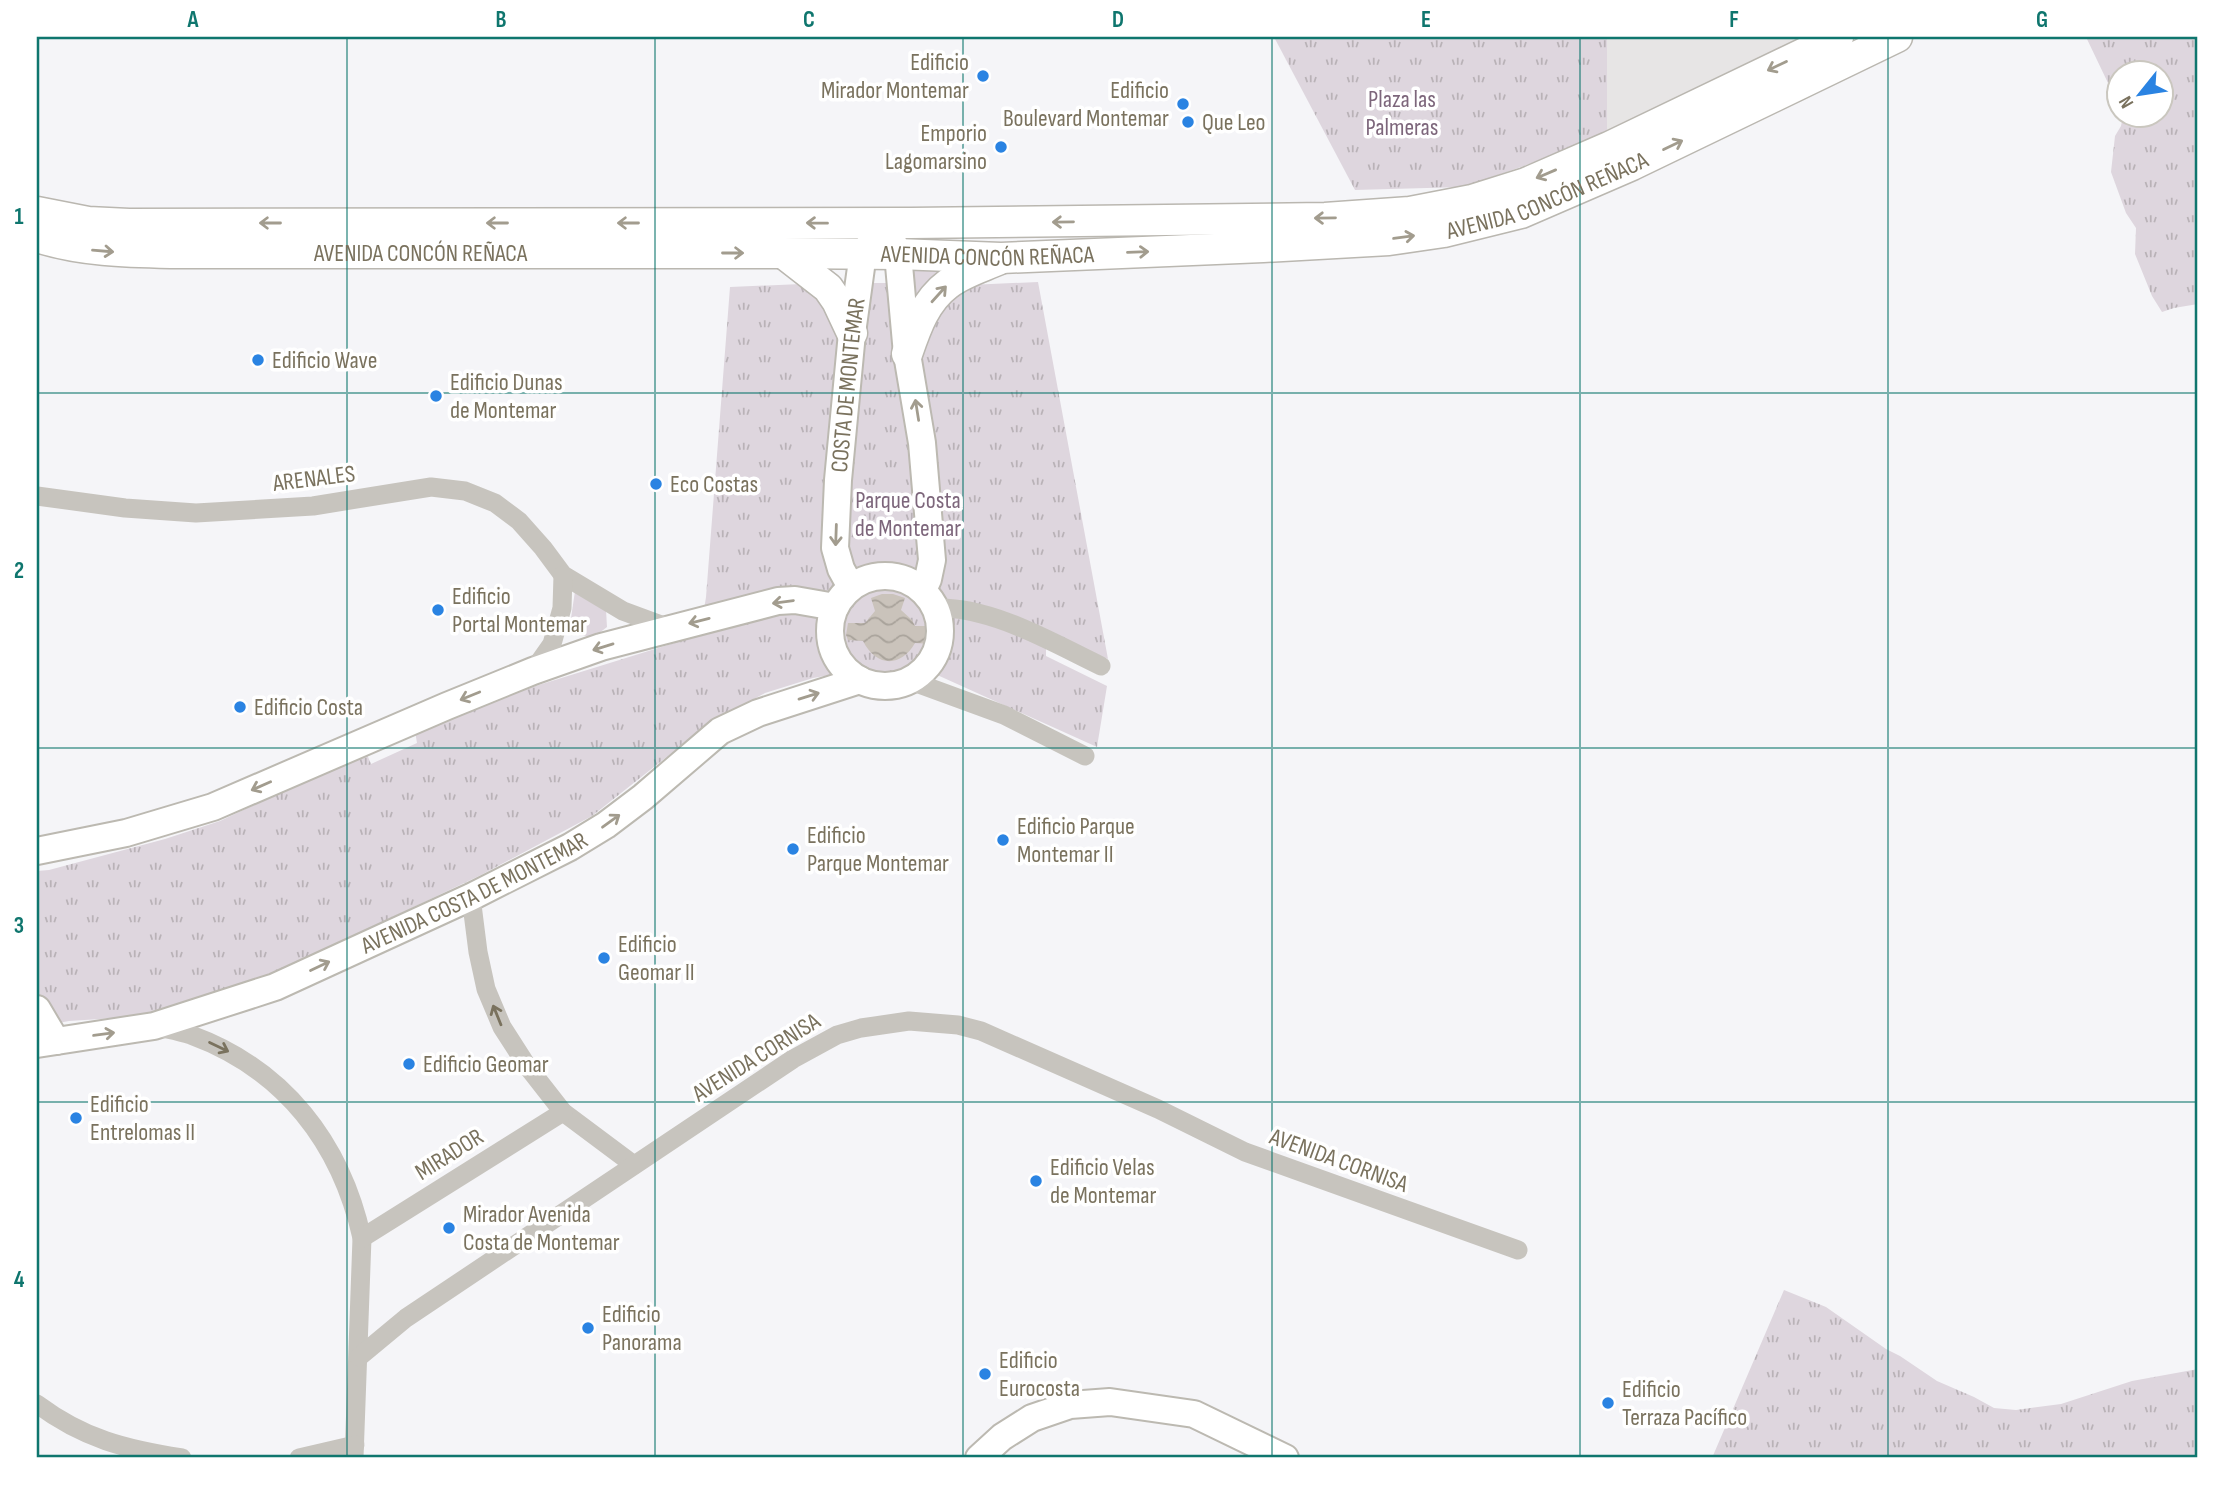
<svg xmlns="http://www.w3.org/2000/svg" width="2235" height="1495" viewBox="0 0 2235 1495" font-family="'Sofia Sans Condensed',sans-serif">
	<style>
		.built { fill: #e7e5e5 }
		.green { fill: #ded6de }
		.park { fill: url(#park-tufts) }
		.water { fill: url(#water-waves) }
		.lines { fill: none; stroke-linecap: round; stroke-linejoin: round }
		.secondary-casing { stroke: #bcb9b1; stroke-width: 30 }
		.primary-casing { stroke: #bab7b0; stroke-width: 33 }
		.street { stroke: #c7c4be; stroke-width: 19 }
		.secondary { stroke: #fff; stroke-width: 26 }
		.primary { stroke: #fff; stroke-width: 30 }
		.oneway { stroke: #a29c8e }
		.oneway2 { stroke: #7a725e }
		.grid { fill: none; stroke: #0f766e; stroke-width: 2; stroke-opacity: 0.55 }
		.poi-dot { fill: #2a83e2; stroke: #fff; stroke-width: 2.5 }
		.labels { text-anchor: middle; stroke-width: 7; stroke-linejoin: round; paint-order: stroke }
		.poi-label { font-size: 24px; fill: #7a725e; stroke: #fff; text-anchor: start }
		.park-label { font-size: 24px; fill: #7d667b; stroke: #fff }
		.street-label { font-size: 24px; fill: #7a725e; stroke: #fff }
		.neatline { fill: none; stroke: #0f766e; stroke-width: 2.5 }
		.grid-label { font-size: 23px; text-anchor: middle; font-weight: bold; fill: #0f766e }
	</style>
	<defs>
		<pattern id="park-tufts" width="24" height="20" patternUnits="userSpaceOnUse" patternTransform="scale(1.75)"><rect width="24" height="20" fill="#ded6de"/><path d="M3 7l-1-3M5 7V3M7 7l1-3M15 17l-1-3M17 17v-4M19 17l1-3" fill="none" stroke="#b9b2b7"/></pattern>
		<pattern id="water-waves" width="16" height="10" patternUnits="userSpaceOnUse" patternTransform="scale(1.75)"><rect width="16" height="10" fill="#cac3bb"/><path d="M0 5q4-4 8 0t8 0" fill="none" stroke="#a9a39b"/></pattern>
	</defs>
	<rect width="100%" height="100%" fill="#f5f5f8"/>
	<polygon class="built" points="1607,37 1810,37 1607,137"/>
	<g class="green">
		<polygon points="907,270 951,271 910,314"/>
		<polygon points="575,591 606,610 607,627 594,637 579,635 570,625"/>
	</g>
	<g class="park">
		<polygon points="1274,37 1607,37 1607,137 1463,187 1355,190"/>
		<polygon points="2086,37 2198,37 2198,304 2174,308 2162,312 2152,296 2135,254 2136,228 2126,213 2111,172 2115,136 2121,126 2123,116 2162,116 2162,74 2120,74 2119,106"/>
		<polygon points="1038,282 1108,659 1046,635 1046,656 1107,686 1097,747 935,674 883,681 859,670 813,678 765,693 707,725 592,816 481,875 269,976 162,1015 69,1021 37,1027 37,871 49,870 165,839 220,821 366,752 371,764 417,743 415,731 513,693 700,635 706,597 730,287 801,284 862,327 870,283 887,283 895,351 969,285"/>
		<polygon points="1784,1290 1826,1307 1886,1349 1900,1356 1937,1381 1974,1397 1994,1408 2016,1410 2061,1404 2132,1381 2198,1369 2198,1458 1712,1458"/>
	</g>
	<path class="water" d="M882,594H893L905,598L901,610L912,620L915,626H930L931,644L915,643C901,668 876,667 863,641L848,640L846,635L848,623H865L875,611L871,598Z"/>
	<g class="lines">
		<defs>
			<g id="secondary">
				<polyline points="890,235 898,254 907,354 922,443 932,560 928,579 923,590"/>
				<circle cx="885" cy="631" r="55"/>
				<path id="s1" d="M851,587L841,569L835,548L838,480L852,333L863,253L874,239"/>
				<polyline points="37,851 126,833 213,807 447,706 533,671 601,647 778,601 795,600 835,607"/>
				<polyline points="37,1009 56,1041"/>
				<path id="s2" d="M37,1044L154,1026L275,987L471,897L570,847L606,825L643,797L720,731L758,713L860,680"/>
				<polyline points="979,1458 1002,1437 1032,1418 1070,1405 1110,1402 1194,1414 1285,1458"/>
			</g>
			<g id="primary">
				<polyline points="37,212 88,222 129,224 911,223 1325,218 1410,212 1472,200 1526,183 1609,147 1838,37"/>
				<path id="s3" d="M37,237C81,251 125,252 171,253H783L898,254L1001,258L1263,247L1389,240L1444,232L1521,213L1632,165L1897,37"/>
				<polyline points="783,253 828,288 837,301 852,333"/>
				<path d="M907,354C916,328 925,301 948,284C962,273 982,267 998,260"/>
			</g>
		</defs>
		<use href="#secondary" class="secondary-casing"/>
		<use href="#primary" class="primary-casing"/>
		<g class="street">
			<polyline points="37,496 125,508 196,513 313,506 431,487 465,491 495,503 519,521 543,548 563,575 623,611 669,628"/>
			<path d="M935,608C991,606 1051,642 1101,666"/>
			<polyline points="533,671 552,644 562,608 563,575"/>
			<polyline points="911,681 1004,715 1085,756"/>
			<polyline points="471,897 478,952 486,989 502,1027 527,1066 563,1112 634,1165"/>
			<path d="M154,1026C166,1029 179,1031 191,1035C284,1069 341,1143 362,1238L354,1458"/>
			<polyline points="362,1238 563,1112"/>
			<polyline points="359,1357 406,1318 793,1059 837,1035 861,1028 909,1021 958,1025 981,1031 1158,1109 1245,1152 1518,1250"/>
			<path d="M37,1404C84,1439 125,1449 182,1458"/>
			<polyline points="299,1458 355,1445"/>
		</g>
		<use href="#secondary" class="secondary"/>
		<use href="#primary" class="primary"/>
	</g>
	<defs><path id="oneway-shaft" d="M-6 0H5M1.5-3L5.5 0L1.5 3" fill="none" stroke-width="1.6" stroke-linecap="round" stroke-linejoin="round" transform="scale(1.75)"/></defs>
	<g class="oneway">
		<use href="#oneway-shaft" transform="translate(1777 66) rotate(154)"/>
		<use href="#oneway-shaft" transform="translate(1673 145) rotate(-26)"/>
		<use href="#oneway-shaft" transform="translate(1546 174) rotate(157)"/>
		<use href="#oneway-shaft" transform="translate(1325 218) rotate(179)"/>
		<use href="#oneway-shaft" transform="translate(1063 222) rotate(179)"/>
		<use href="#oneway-shaft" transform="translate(270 223) rotate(180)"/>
		<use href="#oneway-shaft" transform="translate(497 223) rotate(180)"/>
		<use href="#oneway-shaft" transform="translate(628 223) rotate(180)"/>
		<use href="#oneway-shaft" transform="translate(817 223) rotate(-179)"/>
		<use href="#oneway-shaft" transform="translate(1404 237) rotate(-8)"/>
		<use href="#oneway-shaft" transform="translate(103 251) rotate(5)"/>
		<use href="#oneway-shaft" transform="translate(1138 252) rotate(-2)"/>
		<use href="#oneway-shaft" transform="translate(733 253)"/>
		<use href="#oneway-shaft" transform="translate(939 294) rotate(-48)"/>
		<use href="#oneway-shaft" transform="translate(917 410) rotate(-99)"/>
		<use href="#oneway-shaft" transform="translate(836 535) rotate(92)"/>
		<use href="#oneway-shaft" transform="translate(783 602) rotate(172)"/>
		<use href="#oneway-shaft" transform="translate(699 621) rotate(166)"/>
		<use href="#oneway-shaft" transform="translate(603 647) rotate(163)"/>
		<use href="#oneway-shaft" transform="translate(470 696) rotate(158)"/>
		<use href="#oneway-shaft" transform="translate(809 696) rotate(-17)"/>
		<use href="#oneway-shaft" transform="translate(261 786) rotate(156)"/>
		<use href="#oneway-shaft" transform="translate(611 821) rotate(-36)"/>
		<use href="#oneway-shaft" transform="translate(320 966) rotate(-25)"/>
		<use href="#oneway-shaft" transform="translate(104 1034) rotate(-8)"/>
	</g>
	<g class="oneway2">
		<use href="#oneway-shaft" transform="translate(497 1015) rotate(-112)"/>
		<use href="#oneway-shaft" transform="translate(219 1047) rotate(26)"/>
	</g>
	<path class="grid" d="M347,37V1458M655,37V1458M963,37V1458M1272,37V1458M1580,37V1458M1888,37V1458M37,393H2198M37,748H2198M37,1102H2198"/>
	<g class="poi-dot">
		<circle cx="983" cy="76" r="7"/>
		<circle cx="1183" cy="104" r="7"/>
		<circle cx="1188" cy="122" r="7"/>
		<circle cx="1001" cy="147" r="7"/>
		<circle cx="258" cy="360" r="7"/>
		<circle cx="436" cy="396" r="7"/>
		<circle cx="656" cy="484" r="7"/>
		<circle cx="438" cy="610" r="7"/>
		<circle cx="240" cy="707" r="7"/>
		<circle cx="1003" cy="840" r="7"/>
		<circle cx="793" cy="849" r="7"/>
		<circle cx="604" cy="958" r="7"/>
		<circle cx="409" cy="1064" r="7"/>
		<circle cx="76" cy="1118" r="7"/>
		<circle cx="1036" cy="1181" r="7"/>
		<circle cx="449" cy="1228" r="7"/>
		<circle cx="588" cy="1328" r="7"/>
		<circle cx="985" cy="1374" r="7"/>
		<circle cx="1608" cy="1403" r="7"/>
	</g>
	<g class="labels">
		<g class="poi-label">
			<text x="969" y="70" text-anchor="end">Edificio<tspan x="969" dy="28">Mirador Montemar</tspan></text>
			<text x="1169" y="98" text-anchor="end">Edificio<tspan x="1169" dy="28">Boulevard Montemar</tspan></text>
			<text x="1202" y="130">Que Leo</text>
			<text x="987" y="141" text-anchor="end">Emporio<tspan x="987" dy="28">Lagomarsino</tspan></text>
			<text x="272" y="368">Edificio Wave</text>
			<text x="450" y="390">Edificio Dunas<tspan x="450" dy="28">de Montemar</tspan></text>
			<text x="670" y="492">Eco Costas</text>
			<text x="452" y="604">Edificio<tspan x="452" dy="28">Portal Montemar</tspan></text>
			<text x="254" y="715">Edificio Costa</text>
			<text x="1017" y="834">Edificio Parque<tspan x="1017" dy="28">Montemar II</tspan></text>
			<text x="807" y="843">Edificio<tspan x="807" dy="28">Parque Montemar</tspan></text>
			<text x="618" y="952">Edificio<tspan x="618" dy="28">Geomar II</tspan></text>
			<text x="423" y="1072">Edificio Geomar</text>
			<text x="90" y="1112">Edificio<tspan x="90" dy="28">Entrelomas II</tspan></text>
			<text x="1050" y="1175">Edificio Velas<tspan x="1050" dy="28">de Montemar</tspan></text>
			<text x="463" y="1222">Mirador Avenida<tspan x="463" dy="28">Costa de Montemar</tspan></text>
			<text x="602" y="1322">Edificio<tspan x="602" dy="28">Panorama</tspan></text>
			<text x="999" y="1368">Edificio<tspan x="999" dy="28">Eurocosta</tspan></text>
			<text x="1622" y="1397">Edificio<tspan x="1622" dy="28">Terraza Pacífico</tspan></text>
		</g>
		<g class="park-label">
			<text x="1402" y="107">Plaza las<tspan x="1402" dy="28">Palmeras</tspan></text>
			<text x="908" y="508">Parque Costa<tspan x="908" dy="28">de Montemar</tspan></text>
		</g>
		<g class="street-label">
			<text dy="8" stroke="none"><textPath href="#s3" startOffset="1519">AVENIDA CONCÓN REÑACA</textPath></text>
			<text dy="8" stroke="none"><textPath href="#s3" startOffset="385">AVENIDA CONCÓN REÑACA</textPath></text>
			<text dy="8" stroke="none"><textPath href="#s3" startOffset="952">AVENIDA CONCÓN REÑACA</textPath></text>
			<text dy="8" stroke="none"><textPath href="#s1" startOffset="206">COSTA DE MONTEMAR</textPath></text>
			<text transform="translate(314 478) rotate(-7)" y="8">ARENALES</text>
			<text dy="8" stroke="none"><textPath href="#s2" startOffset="466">AVENIDA COSTA DE MONTEMAR</textPath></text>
			<text transform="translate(756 1057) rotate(-32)" y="8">AVENIDA CORNISA</text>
			<text transform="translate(449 1154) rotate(-32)" y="8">MIRADOR</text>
			<text transform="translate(1339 1160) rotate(20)" y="8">AVENIDA CORNISA</text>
		</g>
	</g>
	<rect width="2235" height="1495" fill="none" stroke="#ffffff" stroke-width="77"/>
	<g transform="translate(2140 94) rotate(240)"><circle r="33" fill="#ffffff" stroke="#cac7bf" stroke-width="2"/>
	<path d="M0-5L12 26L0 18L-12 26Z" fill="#2a83e2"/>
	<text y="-10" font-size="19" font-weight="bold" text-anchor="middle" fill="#7a725e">N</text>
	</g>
	<rect x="38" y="38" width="2158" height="1418" class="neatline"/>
	<g class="grid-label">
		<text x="193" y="27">A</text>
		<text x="501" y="27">B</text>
		<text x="809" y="27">C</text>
		<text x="1118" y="27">D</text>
		<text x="1426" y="27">E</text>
		<text x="1734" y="27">F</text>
		<text x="2042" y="27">G</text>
		<text x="19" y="224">1</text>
		<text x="19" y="578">2</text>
		<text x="19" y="933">3</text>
		<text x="19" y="1287">4</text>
	</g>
</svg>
